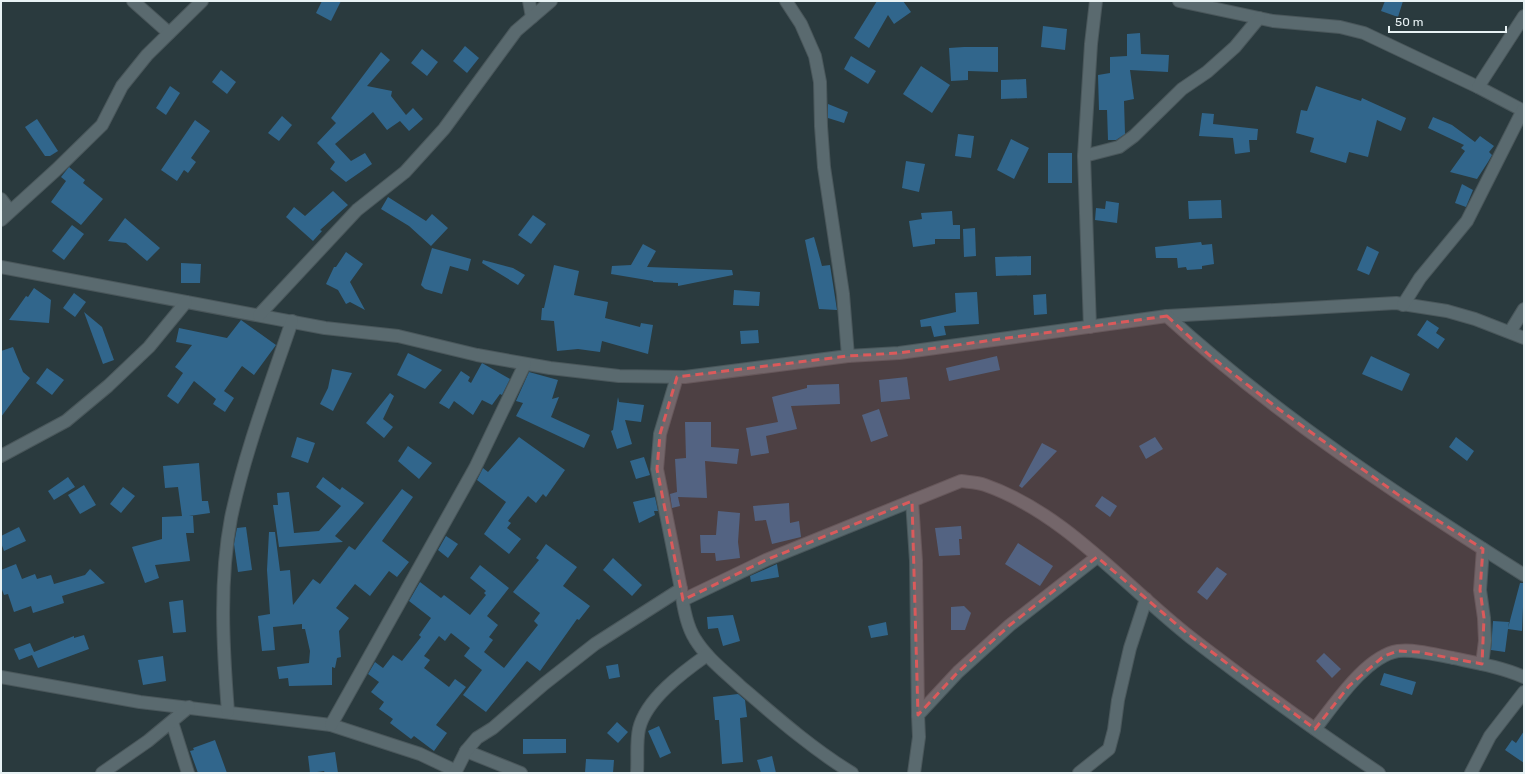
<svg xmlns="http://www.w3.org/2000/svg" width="1525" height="774" viewBox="0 0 1525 774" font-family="Rubik,sans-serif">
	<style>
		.building { fill: #31668c }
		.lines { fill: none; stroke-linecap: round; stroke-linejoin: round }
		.street-casing { stroke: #4a575b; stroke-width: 14 }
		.street { stroke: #5a6a6f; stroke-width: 12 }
		.marked { fill: #da5a5b; fill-opacity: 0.2; stroke: #da5a5b; stroke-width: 3; stroke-dasharray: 8 5; stroke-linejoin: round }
	</style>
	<rect width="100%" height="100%" fill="#2a3a3e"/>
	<g class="building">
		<polygon points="322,1 341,1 331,21 316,13"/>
		<polygon points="877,1 903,1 911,12 894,24 888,15 869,48 854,38"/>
		<polygon points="1385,1 1403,1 1398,17 1381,11"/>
		<polygon points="1043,26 1067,29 1065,50 1041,47"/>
		<polygon points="1140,33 1141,54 1169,55 1168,72 1130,70 1134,99 1124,101 1125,134 1116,140 1108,140 1107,110 1099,110 1098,75 1110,73 1110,57 1127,56 1127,34"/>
		<polygon points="465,46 479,58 467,73 453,61"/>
		<polygon points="964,47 998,47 998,72 968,71 968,80 951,81 949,48"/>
		<polygon points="422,49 438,62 427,76 411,63"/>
		<polygon points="381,52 390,60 367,86 392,91 391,96 406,115 413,108 423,119 409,131 400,121 387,130 373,112 335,144 351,161 365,153 372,164 346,182 330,169 335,162 317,143 336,123 331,118"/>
		<polygon points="851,56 876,71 868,84 844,69"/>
		<polygon points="921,66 950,85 932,113 903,94"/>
		<polygon points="221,70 236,82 227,94 212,82"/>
		<polygon points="1026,79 1027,98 1001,99 1001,80"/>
		<polygon points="170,86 180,93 166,115 156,108"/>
		<polygon points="1316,86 1361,101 1362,98 1406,118 1401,131 1377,120 1368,157 1349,152 1346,163 1310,152 1314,138 1296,133 1301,110 1307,111"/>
		<polygon points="828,104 848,112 844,123 828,118"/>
		<polygon points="1202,113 1214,114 1213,124 1258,129 1257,140 1249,140 1250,152 1235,154 1233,138 1199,136"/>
		<polygon points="282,116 292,125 279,141 268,133"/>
		<polygon points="1433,117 1452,125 1475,142 1480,136 1494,146 1489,152 1492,155 1488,162 1477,179 1450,172 1465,151 1461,148 1464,145 1428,128"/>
		<polygon points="37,119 58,151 50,156 45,156 25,127"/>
		<polygon points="195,120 210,131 191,158 196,162 188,173 184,170 177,181 161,170"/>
		<polygon points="958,134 974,136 971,158 955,156"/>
		<polygon points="1011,139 1029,148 1014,179 997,170"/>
		<rect x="1048" y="153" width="24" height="30"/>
		<polygon points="906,161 925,164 919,192 902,188"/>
		<polygon points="69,167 85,180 83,183 103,199 81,225 51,202 66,181 61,177"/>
		<polygon points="1462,184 1473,190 1466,207 1455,203"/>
		<polygon points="333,191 348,205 320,230 322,231 313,241 286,217 294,207 305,216"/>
		<polygon points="388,197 426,221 432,214 448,228 431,246 409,226 381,209"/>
		<polygon points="1221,200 1222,218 1189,219 1188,201"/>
		<polygon points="1106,201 1119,203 1117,223 1095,220 1096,208 1105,209"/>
		<polygon points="952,211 953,225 960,225 960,239 935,239 935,244 913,247 909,221 922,219 921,213"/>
		<polygon points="533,215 546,224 531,244 518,235"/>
		<polygon points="125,218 160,248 147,261 126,243 108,241"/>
		<polygon points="72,225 84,234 64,260 52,251"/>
		<polygon points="975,228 976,256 964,257 963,229"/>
		<polygon points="814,237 822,266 830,265 837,310 819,309 805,240"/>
		<polygon points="1201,242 1202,245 1212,244 1214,264 1202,266 1202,269 1187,270 1186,267 1178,268 1177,258 1156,258 1155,247"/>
		<polygon points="643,244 656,251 647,267 732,270 733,275 678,286 678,283 653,282 653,281 611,274 612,266 631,265"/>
		<polygon points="1367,246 1379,252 1369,275 1357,270"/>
		<polygon points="432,248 471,259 468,271 450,266 442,294 425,289 421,285"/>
		<polygon points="346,252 363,264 350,282 365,310 350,302 346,304 338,290 326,284 334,267 336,267"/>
		<polygon points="1031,256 1031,275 996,276 995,257"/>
		<polygon points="483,260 513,268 525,275 518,285 482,263"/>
		<polygon points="181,263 201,264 200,283 181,283"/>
		<polygon points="554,265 579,271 574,295 608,302 605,318 640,327 641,323 653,325 648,354 602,341 600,352 578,349 557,351 554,321 541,320 542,308 544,308"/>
		<polygon points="34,288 51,300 49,323 9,320 26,296 28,297"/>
		<polygon points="734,290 760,292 759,306 733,305"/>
		<polygon points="977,292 979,324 944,326 946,335 934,337 931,326 921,327 920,320 956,312 955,293"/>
		<polygon points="74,293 86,302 75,317 63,308"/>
		<polygon points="1046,294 1047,314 1034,315 1033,295"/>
		<polygon points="84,312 102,327 114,360 103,364"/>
		<polygon points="241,320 276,345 254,375 242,366 224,391 234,398 225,412 213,404 216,399 194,381 178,404 167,396 183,373 175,367 192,345 176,342 179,328 227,338"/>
		<polygon points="1427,320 1439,328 1436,333 1445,339 1438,349 1417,335"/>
		<polygon points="758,330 759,343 741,344 740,331"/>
		<polygon points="13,347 23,372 30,378 1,417 1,351"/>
		<polygon points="408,353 442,370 425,389 397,375"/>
		<polygon points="997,356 1000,370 949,381 946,368"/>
		<polygon points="1371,356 1410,374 1402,391 1362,374"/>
		<polygon points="482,363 510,379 502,395 500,394 492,405 482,400 473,415 454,401 449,409 439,403 461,371 470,377 468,381 471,383"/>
		<polygon points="47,368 64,380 52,395 36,383"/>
		<polygon points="332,369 352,373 333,411 320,404 328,388"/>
		<polygon points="529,372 558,380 552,399 559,397 551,417 590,435 584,448 516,416 523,403 516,401"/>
		<polygon points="907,377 910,399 881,402 879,380"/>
		<polygon points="839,384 840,404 791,406 797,429 766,436 769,453 751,456 746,428 778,422 772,397 807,388 807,385"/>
		<polygon points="390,393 394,396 383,419 393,427 384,438 366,423"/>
		<polygon points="618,397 619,402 644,405 641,422 625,420 632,444 617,449 611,431 613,430"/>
		<polygon points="879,409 888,436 871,442 862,415"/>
		<polygon points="685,422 711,422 711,447 739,449 737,464 705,461 707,498 678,497 680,506 672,508 670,494 677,492 675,459 686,458"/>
		<polygon points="297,437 315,443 308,463 291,457"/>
		<polygon points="519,437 565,470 546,497 543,494 536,503 528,496 508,521 511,523 507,528 521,539 509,554 484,534 506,502 477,480 483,468 488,472"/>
		<polygon points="1155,437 1163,449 1146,459 1139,446"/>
		<polygon points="1456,437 1474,451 1467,461 1449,447"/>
		<polygon points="1042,443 1057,451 1022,488 1019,486"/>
		<polygon points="408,446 432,463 419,479 398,461"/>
		<polygon points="644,457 650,475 636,479 630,461"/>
		<polygon points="199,463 202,501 208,501 210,513 189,516 193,516 194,533 186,533 190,561 155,565 159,578 145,583 132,547 162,539 162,517 182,516 178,487 165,488 163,466"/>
		<polygon points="68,477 75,487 54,500 48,491"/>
		<polygon points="323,477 340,490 342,487 364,503 335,536 343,542 279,547 273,505 278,505 277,493 289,492 294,533 319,531 341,506 316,487"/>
		<polygon points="84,485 96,505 80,514 68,495"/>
		<polygon points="123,487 135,496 121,513 110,504"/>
		<polygon points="402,489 413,497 382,541 409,562 397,577 389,571 370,596 355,584 336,608 349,618 339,631 341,657 337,658 335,668 332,667 332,685 289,686 288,678 279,679 277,667 309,663 310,651 305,629 302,629 302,624 273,627 275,650 262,651 258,616 270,614 267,570 269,532 275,532 280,571 290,570 293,605 313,579 320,584 349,546 355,550"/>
		<polygon points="1102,496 1117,506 1110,517 1095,506"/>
		<polygon points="655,497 658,511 654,511 655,515 639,523 633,502"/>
		<polygon points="789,503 790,523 799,521 801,537 772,544 766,520 755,521 753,506"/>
		<polygon points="718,511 740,513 738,542 740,558 716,561 715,553 701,553 700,535 716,535"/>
		<polygon points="961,526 962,539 959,539 960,555 939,556 935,528"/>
		<polygon points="19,527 26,541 4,551 1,543 1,536"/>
		<polygon points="246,527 252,570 238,572 234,544 237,528"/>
		<polygon points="446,536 458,544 448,558 438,550"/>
		<polygon points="1018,543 1053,566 1040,586 1005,564"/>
		<polygon points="546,544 577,567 563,586 590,606 579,620 577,619 540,671 527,661 486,712 463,695 482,670 464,656 470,648 451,633 445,641 439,636 424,656 430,660 424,668 449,687 455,679 466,687 436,725 447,733 434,751 414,736 411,739 390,723 393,719 379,709 384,702 371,692 379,682 368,674 375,662 383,668 393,655 402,661 421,637 419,635 431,618 409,601 420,582 441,598 444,595 470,615 486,595 484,593 486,591 470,578 480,565 509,588 487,616 498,625 489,637 493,640 484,652 504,668 538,625 534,621 540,613 513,592 539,560 536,558"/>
		<polygon points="613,558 642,585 632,596 603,570"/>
		<polygon points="16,564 22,579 35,574 37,579 51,575 54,584 85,575 90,569 105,583 62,596 64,603 33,613 31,606 14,612 8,594 4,595 1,587 1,570"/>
		<polygon points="777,564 779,577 751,582 750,576"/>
		<polygon points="1217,567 1227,574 1207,600 1197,592"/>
		<polygon points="1520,583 1524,583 1522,631 1508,629 1505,652 1491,650 1493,621 1509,622 1508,628"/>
		<polygon points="183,600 186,632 173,633 169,602"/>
		<polygon points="964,606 971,613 965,630 951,630 951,607"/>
		<polygon points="733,615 740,641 723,646 718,628 708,629 707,617"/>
		<polygon points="886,622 888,635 871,638 868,626"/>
		<polygon points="84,635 89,649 38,668 32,655 19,660 14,649 30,643 34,652 74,636 74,638"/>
		<polygon points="1324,653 1341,669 1332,678 1316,661"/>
		<polygon points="163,656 166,681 143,685 138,660"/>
		<polygon points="618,664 620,677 609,679 606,666"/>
		<polygon points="1384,673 1416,682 1412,695 1380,685"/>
		<polygon points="738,694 745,700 747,717 740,718 743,762 722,764 719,720 715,720 713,697"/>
		<polygon points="617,722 628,732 618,743 607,733"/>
		<polygon points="659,726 671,753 660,758 648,731"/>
		<polygon points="1524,731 1524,763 1505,750 1512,740 1516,743"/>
		<polygon points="523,739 566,739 566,753 523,754"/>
		<polygon points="215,740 227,773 198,773 190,751 194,750 193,748"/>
		<polygon points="335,752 338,773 325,773 324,771 310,773 308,756"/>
		<polygon points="772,756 776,773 761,773 757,760"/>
		<polygon points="586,759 614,760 613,773 585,773"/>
	</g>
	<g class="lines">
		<defs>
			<g id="street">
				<polyline points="133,1 169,33"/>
				<polyline points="529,1 532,17"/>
				<polyline points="786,1 801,24 815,56 820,82 821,126 824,167 843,294 848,356"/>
				<polyline points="1179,1 1273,21 1340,27 1364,33 1478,87 1524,111"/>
				<polyline points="1478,87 1524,16"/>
				<polyline points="1084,156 1119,147 1134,136 1182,89 1207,72 1235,47 1259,18"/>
				<polyline points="1,199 10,211"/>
				<polyline points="1,220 56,170 102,125 122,86 147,55 202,1"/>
				<polyline points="1,267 325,328 398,336 477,355 550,368 619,376 685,377 848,356 899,353 1167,316 1396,303 1447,311 1475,319 1524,338"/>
				<polyline points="1403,305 1420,278 1467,221 1523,110"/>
				<polyline points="259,315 357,210 405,172 444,129 516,31 551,1"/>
				<path d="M1167,316C1277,416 1399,496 1524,575"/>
				<polyline points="1090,327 1084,156 1091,44 1096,1"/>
				<polyline points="1510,332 1524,309"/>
				<path d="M677,377L660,434L657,469L681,589C683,606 686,625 695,639C706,657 724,671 739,685C775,716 811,748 852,773"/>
				<polyline points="1,456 66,421 108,386 149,347 186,302"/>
				<polyline points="912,501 916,561 918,715 919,737 914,773"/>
				<path d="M683,600L766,560L961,481C968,482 977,482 985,485C1065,513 1125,586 1190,637C1251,684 1314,730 1379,773"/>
				<polyline points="1482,664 1485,641 1484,618 1480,590 1483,549"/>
				<polyline points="1,677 140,702 331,725 420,754 456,771"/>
				<path d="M228,712C223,648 219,581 231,518C245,451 270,386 292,321"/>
				<polyline points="918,715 958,672 1010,625 1097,557"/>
				<polyline points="172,722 188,773"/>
				<polyline points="331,725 475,468 525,364"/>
				<path d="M1315,729C1334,705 1366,656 1398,651C1416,649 1436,655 1453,658C1477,663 1501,667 1524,677"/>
				<polyline points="466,751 521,773"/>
				<polyline points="102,773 148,741 189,707"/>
				<polyline points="455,773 466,751 477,738 493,728 544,684 595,644 681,589"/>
				<path d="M637,773C638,759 636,743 639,729C646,699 683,672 707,655"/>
				<polyline points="1079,773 1109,749 1114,730 1118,700 1130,648 1146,599"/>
				<polyline points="1471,773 1490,736 1524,692"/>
			</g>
		</defs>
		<use href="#street" class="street-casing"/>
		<use href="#street" class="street"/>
	</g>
	<path class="marked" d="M1167,316L1209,355L1280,410L1404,499L1483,549L1480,590L1484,618L1482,664L1418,652L1398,651L1384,656L1349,686L1315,729L1189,635L1097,557L1010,625L958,672L918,715L912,501L766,560L683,600L657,469L660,434L677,377L848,356L899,353Z"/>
	<rect width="1525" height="774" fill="none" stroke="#e8f2f4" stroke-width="4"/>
	<path d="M1389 26v6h117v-6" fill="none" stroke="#e8f2f4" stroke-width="2"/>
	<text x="1395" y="26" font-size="12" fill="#e8f2f4" stroke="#2a3a3e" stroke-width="3" paint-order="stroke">50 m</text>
</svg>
